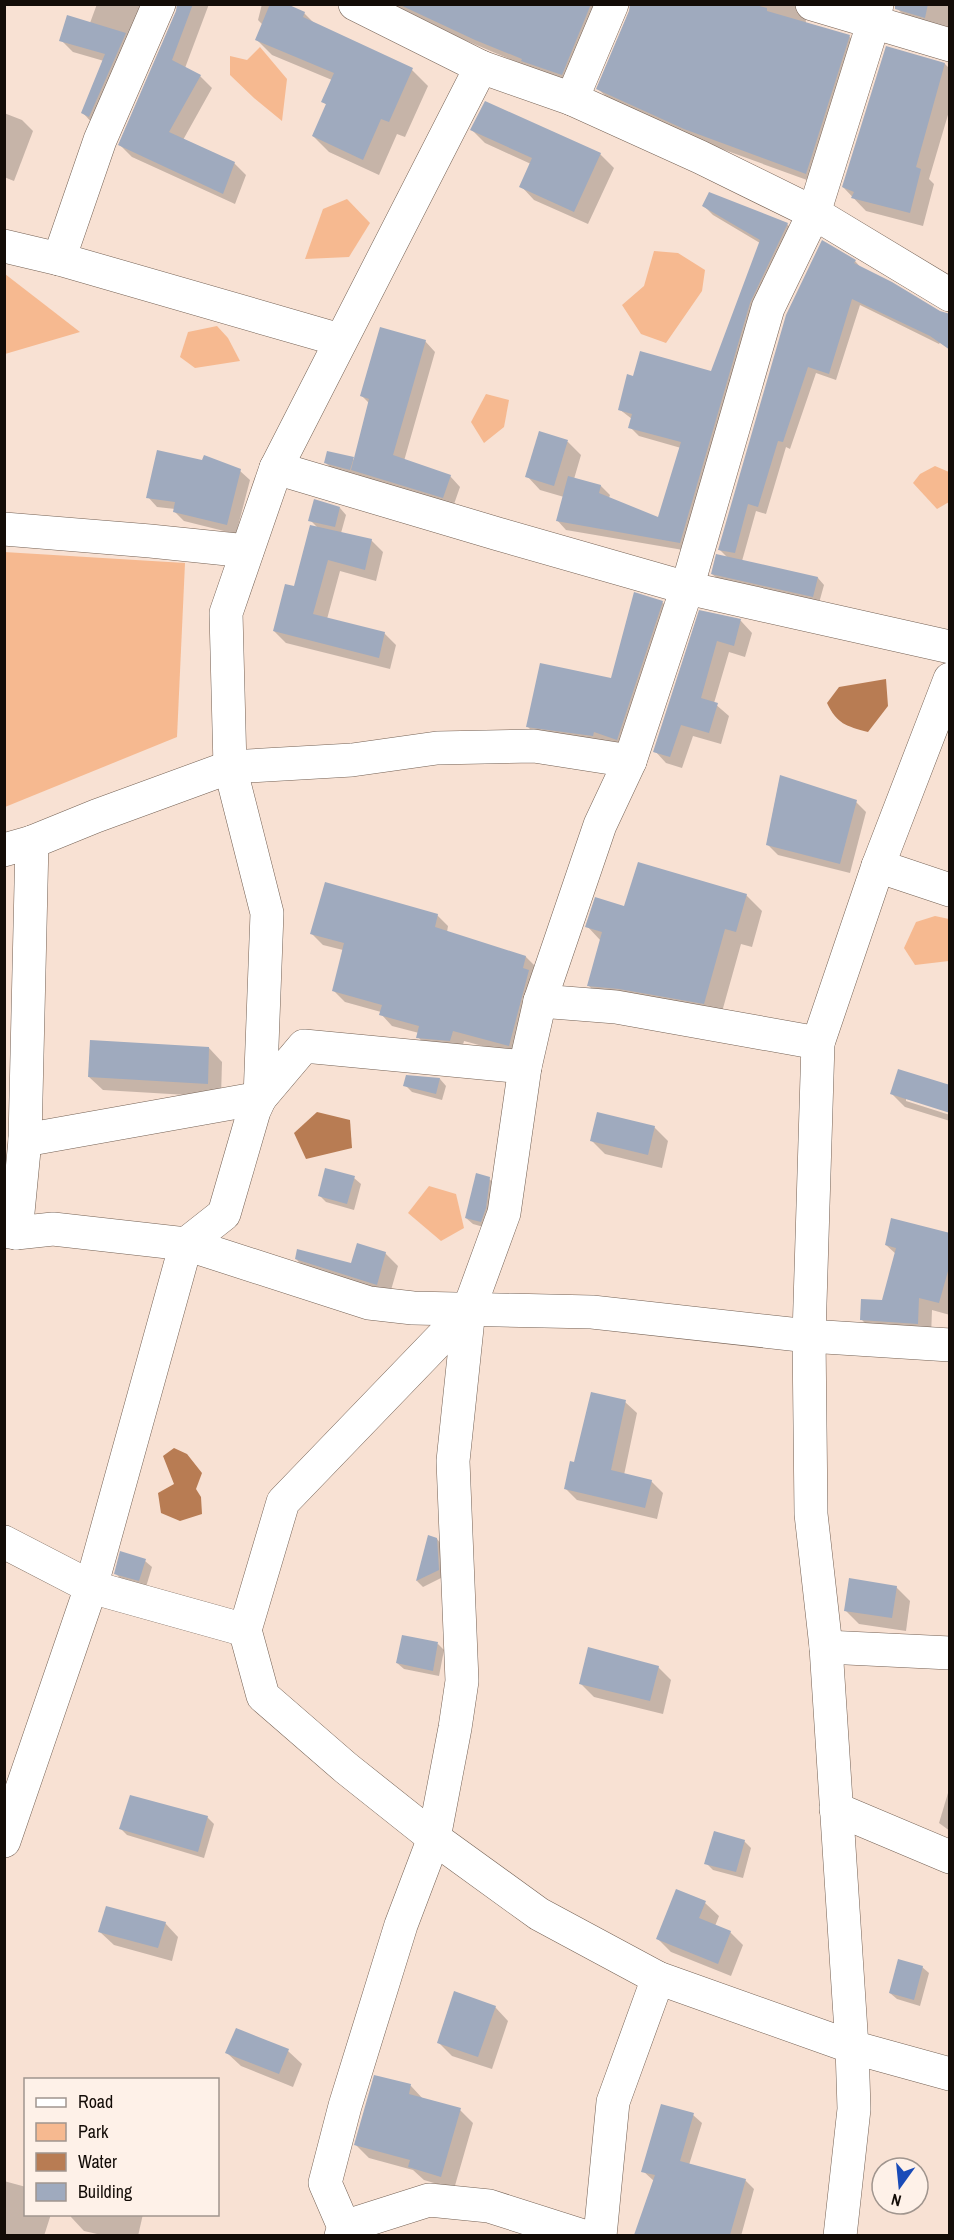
<svg xmlns="http://www.w3.org/2000/svg" width="954" height="2240" viewBox="0 0 954 2240" font-family="'Archivo Narrow',sans-serif">
  <style>
    .green { fill: #f6b990 }
    .water { fill: #b87c53 }
    .shadow { fill: #0003 }
    .building { fill: #9faabe }
    .lines { fill: none; stroke-linecap: round; stroke-linejoin: round }
    .minor-casing { stroke: #746154; stroke-width: 34 }
    .minor { stroke: #fff; stroke-width: 33 }
  </style>
  <rect width="100%" height="100%" fill="#f8e1d3"/>
  <g class="green">
    <path d="M260,47L287,79L282,121L254,98L230,75V56L247,60Z"/>
    <path d="M347,199L370,223L349,257L305,259L323,209Z"/>
    <path d="M654,251L678,253L705,270L702,291L666,343L641,334L622,305L644,286Z"/>
    <path d="M4,274H5L80,332L5,354Z"/>
    <path d="M217,326L228,338L240,361L195,368L180,357L188,332Z"/>
    <path d="M486,394L509,400L504,427L484,443L471,422Z"/>
    <path d="M935,466L949,472V502L937,509L913,483L920,474Z"/>
    <path d="M4,552L185,563L177,737L5,807Z"/>
    <path d="M935,916L949,919V961L915,965L904,948L916,922Z"/>
    <path d="M429,1186L456,1194L464,1228L441,1241L408,1213Z"/>
  </g>
  <g class="water">
    <path d="M886,679L888,706L868,732C846,726 837,724 827,703L839,687Z"/>
    <path d="M317,1112L350,1120L352,1148L306,1159L294,1133Z"/>
    <path d="M174,1448L187,1454L202,1473L196,1489L201,1497L202,1514L180,1521L161,1513L158,1493L174,1484L163,1456Z"/>
  </g>
  <g class="shadow">
    <path d="M97,4H156L94,125L83,113L104,61L73,52L61,40L90,23Z"/>
    <path d="M179,4H209L185,68L200,76L212,88L183,140L234,163L246,175L235,204L132,157L120,145L178,12Z"/>
    <path d="M262,4H283L304,13L316,25L412,70L428,86L405,137L397,134L379,175L329,152L313,136L327,105L323,102L332,80L272,55L256,39L263,25L258,20Z"/>
    <path d="M389,4H608L573,86L441,30Z"/>
    <path d="M632,4H808L805,11L806,23L849,36L861,48L818,184L697,140L610,100L598,89Z"/>
    <path d="M896,4H950V32L908,20L897,8Z"/>
    <path d="M887,47L945,64L950,69V108L929,179L934,184L923,226L866,211L843,187Z"/>
    <path d="M4,113L22,120L33,131L14,181L4,177Z"/>
    <path d="M472,130L600,154L614,168L588,224L534,200L521,186L531,164L485,143Z"/>
    <path d="M710,194L787,224L796,233L689,551L566,530L557,520L564,497L540,490L527,476L540,433L568,442L581,455L574,479L601,486L610,495L609,498L659,519L681,448L639,436L630,427L632,419L619,409L634,378L712,373L760,243L713,215L704,206Z"/>
    <path d="M823,242L855,261L863,270L950,327L939,344L860,305L836,380L816,373L790,449L786,447L766,514L756,511L742,561L818,578L824,585L819,603L719,580L712,574L728,558L719,549Z"/>
    <path d="M425,341L435,352L404,461L450,476L460,487L453,507L363,480L357,474L356,476L332,469L325,462L353,459L355,461L369,403L362,396Z"/>
    <path d="M240,471L250,480L236,534L184,521L174,511L175,509L157,507L148,497Z"/>
    <path d="M340,508L346,515L341,533L371,540L383,552L376,581L340,571L327,619L384,633L396,645L390,669L286,643L274,631L295,588L318,528L310,520Z"/>
    <path d="M662,602L673,612L627,749L538,737L528,727L612,680Z"/>
    <path d="M700,612L741,621L752,633L745,657L729,652L714,703L729,716L721,744L693,736L682,768L666,763L655,751Z"/>
    <path d="M856,802L866,812L850,873L778,855L768,845Z"/>
    <path d="M746,895L762,911L752,947L741,944L720,1019L604,1001L588,985L601,941L587,926L625,908Z"/>
    <path d="M437,915L448,926L447,932L526,957L537,968L520,1056L464,1041L461,1052L429,1049L418,1037L419,1033L392,1026L381,1014V1012L345,1002L334,991L343,950L323,945L312,934Z"/>
    <path d="M209,1048L222,1062L221,1097L103,1090L89,1077Z"/>
    <path d="M440,1079L446,1086L442,1100L412,1092L405,1085Z"/>
    <path d="M892,1094L906,1097V1101L950,1115V1121L905,1107Z"/>
    <path d="M654,1127L668,1141L662,1168L605,1154L592,1141Z"/>
    <path d="M354,1178L361,1184L354,1210L326,1202L320,1196Z"/>
    <path d="M489,1179L496,1185L487,1228L473,1224L466,1218Z"/>
    <path d="M950,1235V1315L932,1310L931,1337L875,1333L862,1320L883,1302L896,1254L886,1245Z"/>
    <path d="M385,1253L398,1266L389,1297L309,1272L296,1259L352,1265Z"/>
    <path d="M625,1402L637,1413L624,1475L651,1481L663,1493L657,1519L577,1500L565,1488L575,1463Z"/>
    <path d="M429,1537L437,1539L443,1546L445,1576L423,1587L417,1581Z"/>
    <path d="M121,1553L145,1561L152,1567L146,1587L122,1580L116,1574Z"/>
    <path d="M896,1587L910,1601L906,1631L859,1624L846,1611Z"/>
    <path d="M438,1644L444,1650L439,1676L404,1669L397,1663Z"/>
    <path d="M658,1667L671,1680L663,1714L594,1697L580,1683Z"/>
    <path d="M948,1793L950,1794V1831L939,1823Z"/>
    <path d="M207,1817L214,1824L204,1858L127,1835L121,1829Z"/>
    <path d="M744,1841L751,1848L743,1878L713,1870L706,1863Z"/>
    <path d="M705,1903L719,1916L715,1926L730,1932L743,1945L731,1976L671,1952L658,1939Z"/>
    <path d="M165,1923L178,1937L172,1961L114,1945L100,1932Z"/>
    <path d="M922,1967L929,1973L920,2006L897,1999L890,1993Z"/>
    <path d="M495,2007L508,2021L492,2069L452,2056L438,2042Z"/>
    <path d="M288,2051L302,2064L293,2087L241,2066L227,2053Z"/>
    <path d="M375,2077L411,2086L424,2100L460,2110L473,2123L454,2189L424,2180L413,2170L369,2158L356,2145Z"/>
    <path d="M693,2115L702,2123L689,2165L745,2180L754,2189L741,2236L636,2235L654,2181L643,2171Z"/>
    <path d="M4,2181L26,2187V2214H51L44,2236H4Z"/>
    <path d="M71,2214H143L138,2236H106L84,2231L71,2217Z"/>
  </g>
  <g class="building">
    <path d="M177,4H193L172,60L201,75L169,132L235,162L223,194L118,145L176,11Z"/>
    <path d="M270,4H287L305,12L303,17L413,68L389,122L381,119L363,160L312,136L326,104L321,102L334,73L255,40Z"/>
    <path d="M398,4H591L562,75L524,62L521,61L522,59L475,40Z"/>
    <path d="M630,4H752L767,8V11L850,35L806,174L684,129L596,89L629,11Z"/>
    <path d="M895,4H928L925,18L895,9Z"/>
    <path d="M67,15L126,33L89,117L81,113L105,54L59,41Z"/>
    <path d="M886,46L945,63L916,167L921,169L910,213L851,198L854,192L842,187Z"/>
    <path d="M485,101L601,153L574,212L519,187L532,158L470,130Z"/>
    <path d="M709,192L788,223L750,303L680,543L556,521L568,476L601,485L599,493L658,517L681,442L628,428L632,414L618,410L627,374L633,376L640,351L711,371L760,240L702,206Z"/>
    <path d="M822,240L856,260L854,263L892,282L940,311L950,314V350L930,336L852,299L829,374L808,367L783,442L778,441L758,507L748,504L735,553L718,550L786,315Z"/>
    <path d="M380,327L426,340L393,455L451,475L443,498L351,470L369,399L360,396Z"/>
    <path d="M539,431L568,440L554,486L525,477Z"/>
    <path d="M157,450L202,460L204,455L241,469L227,525L173,512L175,502L146,498Z"/>
    <path d="M327,451L354,457L350,470L324,463Z"/>
    <path d="M314,499L340,507L335,527L308,521Z"/>
    <path d="M310,525L372,539L365,570L328,560L313,614L385,632L379,658L273,631L285,584L294,586Z"/>
    <path d="M716,554L818,577L813,597L711,574Z"/>
    <path d="M634,592L663,601L617,740L594,732L593,736L526,727L540,663L611,678Z"/>
    <path d="M699,610L741,619L734,646L717,641L701,698L718,703L709,733L681,725L670,757L653,752Z"/>
    <path d="M780,775L857,800L840,864L766,845Z"/>
    <path d="M638,862L747,894L736,932L725,929L704,1004L619,989L587,986L602,932L585,927L595,897L624,906Z"/>
    <path d="M325,882L438,914L435,927L526,956L523,968L529,970L509,1046L453,1031L450,1041L416,1038L419,1026L379,1015L382,1005L332,991L344,943L310,934Z"/>
    <path d="M90,1040L209,1047L208,1084L88,1077Z"/>
    <path d="M898,1069L950,1085V1113L890,1094Z"/>
    <path d="M406,1075L440,1078L436,1094L403,1086Z"/>
    <path d="M597,1112L655,1126L648,1155L590,1141Z"/>
    <path d="M325,1168L355,1176L347,1204L318,1196Z"/>
    <path d="M476,1173L490,1177L486,1208L481,1222L465,1218Z"/>
    <path d="M891,1218L950,1233V1264L939,1303L919,1298L918,1324L860,1320L861,1299L882,1300L896,1248L885,1245Z"/>
    <path d="M357,1243L386,1252L377,1285L295,1259L297,1249L351,1263Z"/>
    <path d="M591,1392L626,1400L611,1470L652,1480L645,1508L564,1489L570,1461L574,1462Z"/>
    <path d="M428,1535L437,1538L439,1570L416,1581Z"/>
    <path d="M120,1551L146,1559L139,1581L114,1574Z"/>
    <path d="M849,1578L897,1586L892,1618L844,1611Z"/>
    <path d="M402,1635L438,1642L433,1671L396,1663Z"/>
    <path d="M588,1647L659,1666L650,1701L579,1684Z"/>
    <path d="M130,1795L208,1816L198,1852L119,1829Z"/>
    <path d="M714,1831L745,1840L736,1872L704,1864Z"/>
    <path d="M676,1889L706,1901L699,1918L731,1931L718,1964L656,1939Z"/>
    <path d="M106,1906L166,1922L158,1948L98,1932Z"/>
    <path d="M898,1959L923,1966L914,2000L889,1993Z"/>
    <path d="M454,1991L496,2006L478,2057L437,2043Z"/>
    <path d="M236,2028L289,2049L279,2074L225,2053Z"/>
    <path d="M374,2075L411,2084L409,2094L461,2108L441,2177L408,2167L410,2160L354,2145Z"/>
    <path d="M661,2104L694,2113L680,2161L746,2179L730,2235H634L655,2175L641,2172Z"/>
  </g>
  <g class="lines">
    <defs>
      <g id="minor">
        <path d="M355,4L481,67L572,99L700,157L814,213L950,295"/>
        <path d="M812,4L950,45"/>
        <path d="M572,99L612,4"/>
        <path d="M4,246L59,259L340,340"/>
        <path d="M59,259L100,140L159,4"/>
        <path d="M276,468L498,534L687,588L950,647"/>
        <path d="M4,529L150,541L247,551"/>
        <path d="M4,850L32,842L96,816L230,767L352,760L437,748L534,746L630,761"/>
        <path d="M878,866L950,890"/>
        <path d="M540,1001L616,1007L818,1043"/>
        <path d="M25,1140L260,1098L304,1046L525,1067"/>
        <path d="M4,1231L16,1233L53,1229L186,1244L369,1303L413,1308L592,1312L809,1336L950,1345"/>
        <path d="M16,1233L25,1140L32,842"/>
        <path d="M4,1542L91,1587L245,1630L283,1502L469,1309"/>
        <path d="M245,1630L263,1696L346,1768L434,1838L539,1914L658,1978L852,2047L950,2074"/>
        <path d="M826,1647L950,1653"/>
        <path d="M836,1809L950,1857"/>
        <path d="M4,1841L91,1587L186,1244L224,1214L254,1111L260,1098L267,913L230,767L226,613L276,468L481,67"/>
        <path d="M344,2227L325,2183L345,2106L401,1925L434,1838L455,1728L462,1681L453,1461L469,1309L504,1213L525,1067L540,1001L600,825L630,761L687,588L768,308L814,213L873,24L877,4"/>
        <path d="M341,2236L344,2227L429,2200L489,2206L583,2236"/>
        <path d="M600,2236L613,2102L658,1978"/>
        <path d="M840,2236L854,2109L852,2047L826,1647L811,1514L809,1336L818,1043L878,866L950,679"/>
      </g>
    </defs>
    <use href="#minor" class="minor-casing"/>
    <use href="#minor" class="minor"/>
  </g>
  <rect width="954" height="2240" fill="none" stroke="#130c07" stroke-width="12"/>
  <rect x="24" y="2078" width="195" height="138" fill="#fef1e8" stroke="#a0958e" stroke-width="1.5"/>
  <rect x="36" y="2098" width="30" height="9" fill="#ffffff" stroke="#a0958e" stroke-width="1.5"/>
  <text x="78" y="2108" font-size="18" fill="#130c07">Road</text>
  <rect x="36" y="2123" width="30" height="18" fill="#f6b990" stroke="#a0958e" stroke-width="1.5"/>
  <text x="78" y="2138" font-size="18" fill="#130c07">Park</text>
  <rect x="36" y="2153" width="30" height="18" fill="#b87c53" stroke="#a0958e" stroke-width="1.5"/>
  <text x="78" y="2168" font-size="18" fill="#130c07">Water</text>
  <rect x="36" y="2183" width="30" height="18" fill="#9faabe" stroke="#a0958e" stroke-width="1.5"/>
  <text x="78" y="2198" font-size="18" fill="#130c07">Building</text>
  <g transform="translate(900 2186) rotate(195)"><circle r="28" fill="#fef1e8" stroke="#a0958e" stroke-width="1.5"/>
  <path d="M0-4.5L10 22L0 15L-10 22Z" fill="#194bb8"/>
  <text y="-9" font-size="16" font-weight="bold" text-anchor="middle" fill="#130c07">N</text>
  </g>
</svg>
